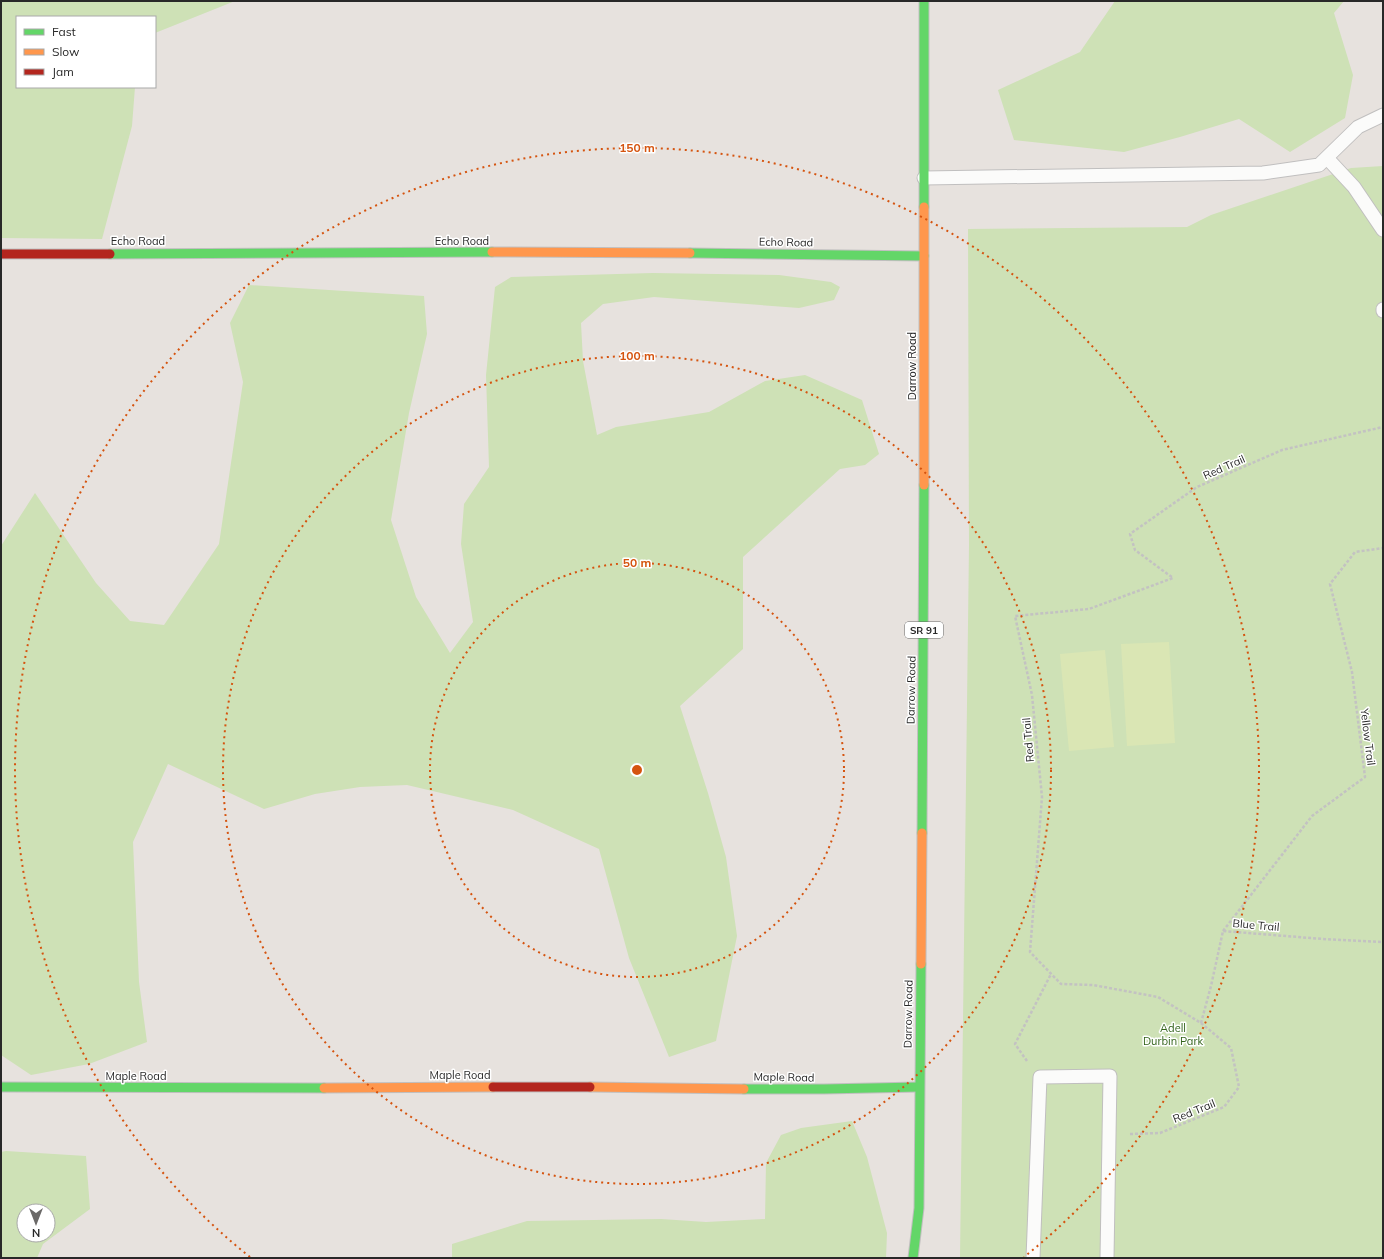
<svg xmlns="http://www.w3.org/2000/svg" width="1384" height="1259" viewBox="0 0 1384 1259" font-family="Mulish,sans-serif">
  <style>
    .green { fill: #cee1b6; fill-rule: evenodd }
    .pitch { fill: #dae6b4 }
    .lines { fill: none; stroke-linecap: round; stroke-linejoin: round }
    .lane-casing { stroke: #c0bfbf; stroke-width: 15 }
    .fast-casing { stroke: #c0bfbf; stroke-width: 11 }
    .slow-casing { stroke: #c0bfbf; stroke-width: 11 }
    .jam-casing { stroke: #c0bfbf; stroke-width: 11 }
    .path { stroke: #c3c2c2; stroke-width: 2.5; stroke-dasharray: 3 2; stroke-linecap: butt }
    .lane { stroke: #fbfbfa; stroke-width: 13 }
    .fast { stroke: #63d668; stroke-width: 9 }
    .slow { stroke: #ff974d; stroke-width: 9 }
    .jam { stroke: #b3261e; stroke-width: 9 }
    .ring { fill: none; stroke: #d5540f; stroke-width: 2; stroke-dasharray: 2 4 }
    .labels { text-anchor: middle; stroke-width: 3; stroke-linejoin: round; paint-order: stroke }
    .shield { fill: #fff; stroke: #686868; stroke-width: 1 }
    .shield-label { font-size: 10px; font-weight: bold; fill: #282828 }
    .street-label { font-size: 11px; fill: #282828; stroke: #fff }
    .park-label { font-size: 11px; fill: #32631a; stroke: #fff }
    .centre { fill: #d5540f; stroke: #fff; stroke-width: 2 }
    .ring-label { font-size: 12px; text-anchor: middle; font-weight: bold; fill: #d5540f; stroke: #fff; stroke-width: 3; stroke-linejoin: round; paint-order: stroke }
  </style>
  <rect width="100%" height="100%" fill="#e7e2de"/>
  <g class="green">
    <path d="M1,1H235L155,33V17H17V87H135L132,126L102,239L1,238Z"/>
    <path d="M1115,1H1344L1334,13L1353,75L1345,118L1290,152L1239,119L1180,137L1124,152L1014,140L998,90L1080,52Z"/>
    <path d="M1383,166V1258H960L969,545L968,229L1187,227L1211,215L1351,168Z"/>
    <path d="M653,273L779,275L831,282L840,287L834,300L799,308L654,297L603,304L581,323L583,361L597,435L616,427L709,412L765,381L805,375L862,400L879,454L865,465L840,469L743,557V649L680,706L708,793L726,857L737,936L716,1041L669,1057L629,958L599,849L513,810L407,785L360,787L315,794L264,809L168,764L133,842L139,982L147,1042L89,1064L31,1075L1,1055V546L35,493L96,583L130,621L164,625L219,544L243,382L230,323L249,285L424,296L427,334L409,413L391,520L416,597L450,653L473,622L461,544L464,504L489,467L486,375L495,287L511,277Z"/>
    <path d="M852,1121L867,1157L887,1233L886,1258H452V1244L527,1221L661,1219L706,1222L765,1219L766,1163L781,1135L801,1128Z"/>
    <path d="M6,1151L86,1156L90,1209L43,1244L37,1258H1V1152ZM24,1211H48V1235H24Z"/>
  </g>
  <g class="pitch">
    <path d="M1169,642L1175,743L1127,746L1121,644Z"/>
    <path d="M1105,650L1114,747L1069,751L1060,654Z"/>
  </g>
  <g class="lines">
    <defs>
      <g id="lane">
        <path d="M1327,158L1354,187L1383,230"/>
        <path d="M924,178L1263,173L1319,165L1358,127L1383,115"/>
        <path d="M1383,311V309"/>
        <path d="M1033,1258L1040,1077L1110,1076L1107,1258"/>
      </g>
      <g id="fast">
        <path d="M924,1V207"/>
        <path d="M690,253L924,256"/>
        <path d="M110,254L492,252"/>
        <path d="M922,833L924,485"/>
        <path d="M1,1087L324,1088"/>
        <path d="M744,1089H824L919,1087"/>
        <path d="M913,1258L919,1208L921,964"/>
      </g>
      <g id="slow">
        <path d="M924,207V485"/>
        <path d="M492,252L690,253"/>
        <path d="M921,964L922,833"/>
        <path d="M590,1087L744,1089"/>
        <path d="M324,1088L493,1087"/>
      </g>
      <g id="jam">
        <path d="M1,254H110"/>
        <path d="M493,1087H590"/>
      </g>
    </defs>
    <use href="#lane" class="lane-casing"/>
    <use href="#fast" class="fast-casing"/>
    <use href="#slow" class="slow-casing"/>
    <use href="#jam" class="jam-casing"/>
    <g class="path">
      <path d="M1223,931L1312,816L1365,777L1352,672L1330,584L1355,552L1383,548"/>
      <path d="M1201,1023L1211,986L1223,931L1323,939L1383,942"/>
      <path d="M1027,1061L1015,1044L1051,974"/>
      <path d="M1130,1134L1160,1133L1224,1107L1239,1087L1231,1048L1201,1023L1158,997L1093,985L1061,984L1030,952L1042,797L1032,695L1015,616L1089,609L1173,578L1135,550L1130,534L1197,487L1282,450L1383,427"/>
    </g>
    <use href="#lane" class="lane"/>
    <use href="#fast" class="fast"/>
    <use href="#slow" class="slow"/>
    <use href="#jam" class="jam"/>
  </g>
  <g class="ring">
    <circle cx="637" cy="770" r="207"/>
    <circle cx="637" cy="770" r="414"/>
    <path d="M250 1257A622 622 0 1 1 1024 1257"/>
  </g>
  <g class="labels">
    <rect class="shield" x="905" y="622" width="38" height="16" rx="3"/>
    <g class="shield-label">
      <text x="924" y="634">SR 91</text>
    </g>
    <g class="street-label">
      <text x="138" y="245">Echo Road</text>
      <text x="462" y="245">Echo Road</text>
      <text transform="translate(786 242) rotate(1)" y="4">Echo Road</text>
      <text transform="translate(912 366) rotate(-90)" y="4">Darrow Road</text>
      <text transform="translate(1224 467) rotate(-24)" y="4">Red Trail</text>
      <text transform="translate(911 690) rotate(-89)" y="4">Darrow Road</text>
      <text transform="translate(1368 737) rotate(83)" y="4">Yellow Trail</text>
      <text transform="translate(1028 740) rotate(-95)" y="4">Red Trail</text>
      <text transform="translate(1256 925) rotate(5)" y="4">Blue Trail</text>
      <text transform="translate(908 1014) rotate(-89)" y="4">Darrow Road</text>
      <text x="460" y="1079">Maple Road</text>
      <text x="136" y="1080">Maple Road</text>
      <text transform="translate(784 1077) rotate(1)" y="4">Maple Road</text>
      <text transform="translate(1194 1111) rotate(-22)" y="4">Red Trail</text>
    </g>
    <g class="park-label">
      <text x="1173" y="1032">Adell<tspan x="1173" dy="13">Durbin Park</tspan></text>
    </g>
  </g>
  <circle cx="637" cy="770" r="6" class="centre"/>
  <g class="ring-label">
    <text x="637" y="152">150 m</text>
    <text x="637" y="360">100 m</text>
    <text x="637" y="567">50 m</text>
  </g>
  <rect width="1384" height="1259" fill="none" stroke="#282828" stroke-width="4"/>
  <rect x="16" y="16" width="140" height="72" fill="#ffffff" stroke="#a9a9a9"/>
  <rect x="24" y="29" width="20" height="6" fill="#63d668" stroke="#a9a9a9"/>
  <text x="52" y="36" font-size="12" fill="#282828">Fast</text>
  <rect x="24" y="49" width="20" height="6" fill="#ff974d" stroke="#a9a9a9"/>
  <text x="52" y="56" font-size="12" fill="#282828">Slow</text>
  <rect x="24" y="69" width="20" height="6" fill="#b3261e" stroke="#a9a9a9"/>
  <text x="52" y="76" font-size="12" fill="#282828">Jam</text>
  <g transform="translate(36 1223) rotate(180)"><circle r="19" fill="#ffffff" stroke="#a9a9a9"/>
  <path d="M0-3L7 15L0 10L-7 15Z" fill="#6b6968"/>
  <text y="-6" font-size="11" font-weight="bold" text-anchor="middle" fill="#282828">N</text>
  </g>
</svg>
